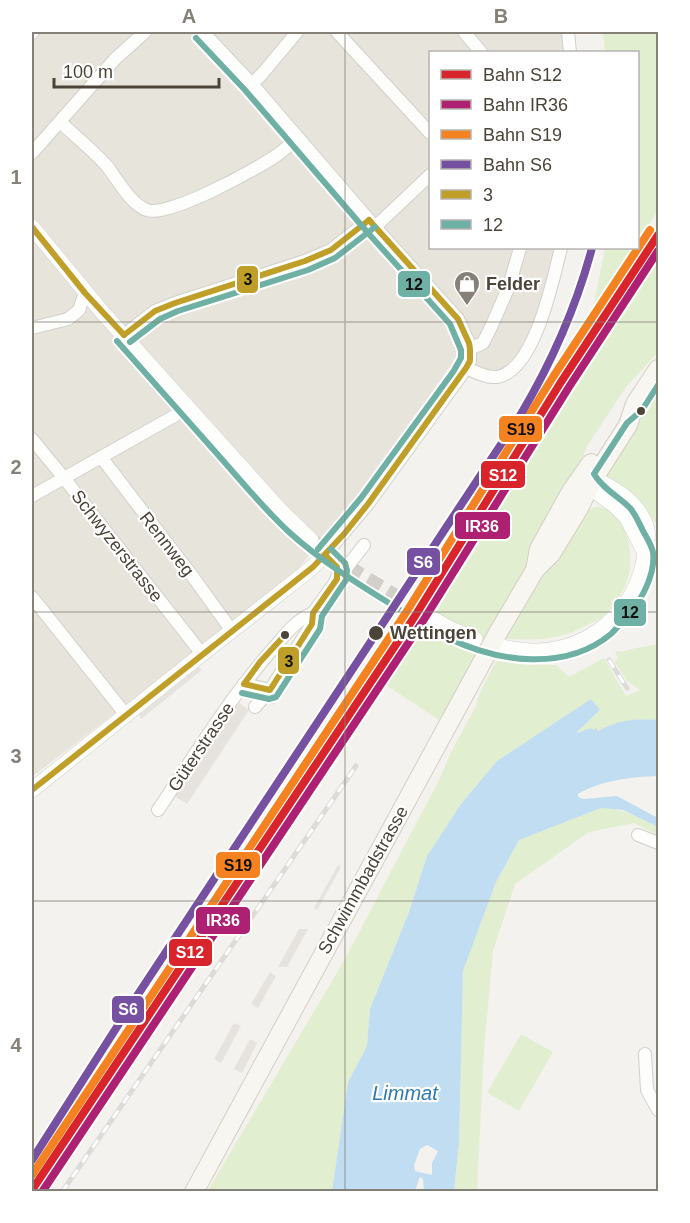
<svg xmlns="http://www.w3.org/2000/svg" width="690" height="1223" viewBox="0 0 690 1223" font-family="Helvetica,sans-serif">
  <style>
    .residential { fill: #e7e4dc }
    .green { fill: #e1eecf }
    .parking { fill: #e6e3df }
    .water { fill: #c0ddf1; fill-rule: evenodd }
    .lines { fill: none; stroke-linecap: round; stroke-linejoin: round }
    .tertiary-tunnel { stroke: #d2cfca; stroke-width: 15; stroke-dasharray: 15 8; stroke-linecap: butt }
    .minor-casing { stroke: #d2d0cb; stroke-width: 14 }
    .tertiary-casing { stroke: #d2d0cb; stroke-width: 16 }
    .secondary-casing { stroke: #d3cfc5; stroke-width: 20 }
    .minor { stroke: #fdfdfc; stroke-width: 12 }
    .tertiary { stroke: #fdfdfc; stroke-width: 15 }
    .secondary { stroke: #f7f6f1; stroke-width: 18 }
    .rail-casing { stroke: #dbdbda; stroke-width: 5 }
    .rail { stroke: #fff; stroke-width: 3; stroke-dasharray: 9; stroke-linecap: butt }
    .bus-1-casing { stroke: #fff; stroke-width: 10 }
    .bus-2-casing { stroke: #fff; stroke-width: 10 }
    .bus-1 { stroke: #c09f29; stroke-width: 6 }
    .bus-2 { stroke: #6fb0a4; stroke-width: 6 }
    .rail-1-casing { stroke: #fff; stroke-width: 12 }
    .rail-2-casing { stroke: #fff; stroke-width: 12 }
    .rail-3-casing { stroke: #fff; stroke-width: 12 }
    .rail-4-casing { stroke: #fff; stroke-width: 12 }
    .rail-1 { stroke: #d8242b; stroke-width: 8 }
    .rail-2 { stroke: #ae2071; stroke-width: 8 }
    .rail-3 { stroke: #f58220; stroke-width: 8 }
    .rail-4 { stroke: #7751a1; stroke-width: 8 }
    .grid { fill: none; stroke: #868178; stroke-width: 1.5; stroke-opacity: 0.55 }
    .bus-dot { fill: #4b4439; stroke: #fff; stroke-width: 2 }
    .labels { text-anchor: middle; stroke-width: 4.5; stroke-linejoin: round; paint-order: stroke }
    .poi-label { font-size: 18px; font-weight: bold; fill: #4b4439; stroke: #fff; text-anchor: start }
    .street-label { font-size: 18px; fill: #4b4439; stroke: #fff }
    .stop-label { font-size: 18px; font-weight: bold; fill: #4b4439; stroke: #fff; text-anchor: start }
    .water-label { font-size: 20px; font-style: italic; fill: #2e7ab2; stroke: #fff }
    .line-badge { stroke: #fff; stroke-width: 2 }
    .badge-label { font-size: 16px; text-anchor: middle; font-weight: bold; fill: #fff }
    .pale-badge-label { font-size: 16px; text-anchor: middle; font-weight: bold; fill: #111 }
    .neatline { fill: none; stroke: #868178; stroke-width: 2 }
    .grid-label { font-size: 20px; text-anchor: middle; font-weight: bold; fill: #868178 }
  </style>
  <rect width="100%" height="100%" fill="#f4f2ee"/>
  <path class="residential" d="M32,32H561L564,52H430V248H554L544,299L521,351L501,370L448,369L390,456L358,498L302,564L299,571L32,777Z"/>
  <g class="green">
    <path d="M603,32H658V210L638,242V52H605Z"/>
    <path d="M658,245V352L626,387L587,446L577,472L442,722L386,685L469,554L544,426Z"/>
    <path d="M605,248H634L593,309Z"/>
    <path d="M658,388V525L651,518L630,492L602,473Z"/>
    <path d="M595,507C598,507 602,507 604,508C629,517 635,560 627,581C622,595 613,609 601,618C597,621 593,622 589,624C559,641 537,640 504,639L578,519L587,510Z"/>
    <path d="M658,644V720C632,719 622,719 598,731L593,730L578,734L577,732L600,710L591,699L497,761L461,804L427,856L409,912L370,1009L367,1046L348,1082L332,1191L207,1192L345,959L439,780L452,750L475,708L480,693L496,661L526,665H556L569,677L604,658L626,696L640,690L627,681L614,661L618,658L615,653L617,651L623,652L631,649Z"/>
    <path d="M601,808C625,809 637,817 658,827V835L634,823L589,832L515,884L493,951L484,1050L477,1191L454,1192L459,1143L463,971L496,882L519,840Z"/>
    <path d="M521,1034L553,1052L519,1111L487,1093Z"/>
  </g>
  <g class="parking">
    <path d="M199,667L202,670L141,719L139,715Z"/>
    <path d="M292,671L295,673L273,705L270,703Z"/>
    <path d="M235,700L249,710L187,804L173,795Z"/>
    <path d="M338,865L341,867L317,910L314,908Z"/>
    <path d="M299,929H308L287,967H278Z"/>
    <path d="M270,972L276,976L258,1008L251,1004Z"/>
    <path d="M234,1023L241,1026L221,1063L214,1059Z"/>
    <path d="M250,1039L257,1043L242,1073L234,1069Z"/>
  </g>
  <path class="water" d="M591,699L600,710L577,732L578,733L591,728L593,730L596,728L598,731C622,719 632,719 658,720V776C631,777 602,780 578,794V797L584,799L617,796L658,818V827L623,810L601,808L519,840L496,882L463,971L459,1143L454,1191H424L423,1179L420,1177L415,1191H332L348,1082L367,1046L370,1009L409,912L427,856L461,804L497,761ZM427,1145L438,1151L432,1163V1175L415,1171L414,1165L420,1149Z"/>
  <g class="lines">
    <path class="tertiary-tunnel" d="M311,540L349,568L431,618"/>
    <defs>
      <g id="minor">
        <path d="M203,32L252,84L375,227L458,319L469,343L470,349V361L460,377L368,504L325,555L337,567L338,575L334,584L313,613L312,624L270,690L244,684"/>
        <path d="M337,32L430,133"/>
        <path d="M464,32L481,52"/>
        <path d="M568,32L570,52"/>
        <path d="M32,33L33,32"/>
        <path d="M252,84L262,74L297,32"/>
        <path d="M60,122C75,136 93,150 107,166C117,179 131,205 147,210C168,218 257,169 277,155C284,150 291,144 298,138"/>
        <path d="M32,153L115,59L145,32"/>
        <path d="M375,227L430,175"/>
        <path d="M32,328L68,319L79,310L85,293"/>
        <path d="M124,335L155,311L175,303L305,261L331,250L369,220"/>
        <path d="M470,349L483,343L492,325L509,286L520,248"/>
        <path d="M466,368C476,372 486,378 497,377C535,371 553,279 561,248"/>
        <path d="M32,439L64,478L202,654"/>
        <path d="M101,457L193,577L232,631"/>
        <path d="M32,496L176,415"/>
        <path d="M338,571L347,567L364,545"/>
        <path d="M32,597L126,715"/>
        <path d="M255,707L270,690"/>
        <path d="M158,810C196,753 232,694 278,643C288,631 298,619 313,613"/>
        <path d="M638,835L658,843"/>
        <path d="M645,1054L647,1090L658,1110"/>
      </g>
      <g id="tertiary">
        <path d="M32,227L103,313L281,511L311,540"/>
        <path d="M585,476L596,492L614,505L627,518L645,553"/>
        <path d="M431,618L453,630L475,639"/>
        <path d="M501,647C513,649 525,652 538,651C588,649 631,615 643,565C645,555 649,539 647,529C639,500 608,484 583,474"/>
        <path d="M32,790L202,654L308,571L325,555"/>
      </g>
      <g id="secondary">
        <path d="M535,570L539,549L570,493L591,463"/>
        <path d="M194,1192L499,631L535,570L551,554L579,508L594,478L628,425L635,404L658,369"/>
      </g>
    </defs>
    <use href="#minor" class="minor-casing"/>
    <use href="#tertiary" class="tertiary-casing"/>
    <use href="#secondary" class="secondary-casing"/>
    <use href="#minor" class="minor"/>
    <use href="#tertiary" class="tertiary"/>
    <use href="#secondary" class="secondary"/>
    <defs>
      <g id="rail">
        <path d="M609,660L627,688"/>
        <path d="M62,1192L356,766"/>
      </g>
    </defs>
    <use href="#rail" class="rail-casing"/>
    <use href="#rail" class="rail"/>
    <defs>
      <g id="bus-1">
        <path d="M32,227L85,293L124,335"/>
        <path d="M124,335L155,311L175,303L305,261L331,250L369,220"/>
        <path d="M285,635L260,662L244,684L270,690L312,624L313,613L337,579V567L325,555"/>
        <path d="M32,790L313,567L344,534L368,504L466,368L470,361V349L469,343L458,319L369,220"/>
      </g>
      <g id="bus-2">
        <path d="M196,38L245,90L368,233L450,324L461,350V358L453,372L361,498L318,549"/>
        <path d="M117,341C151,379 185,418 219,456C242,482 264,509 290,533C320,560 355,582 389,603C409,615 427,628 448,638C498,662 565,672 611,634C616,629 621,623 626,617C641,602 656,574 653,552C651,544 647,538 643,531C639,523 636,515 630,508C618,496 603,489 594,474L627,423L642,410L658,385"/>
        <path d="M130,342L160,319L178,311L308,270L335,258L375,227"/>
        <path d="M242,693L269,699L276,697L320,629L322,616L346,580L347,570L345,563L331,549"/>
      </g>
    </defs>
    <use href="#bus-1" class="bus-1-casing"/>
    <use href="#bus-2" class="bus-2-casing"/>
    <use href="#bus-1" class="bus-1"/>
    <use href="#bus-2" class="bus-2"/>
    <defs>
      <path id="rail-1" d="M32,1190L415,616L561,382L658,235"/>
      <path id="rail-2" d="M42,1192L423,621L569,387L658,251"/>
      <path id="rail-3" d="M32,1175L407,611L553,377L650,230"/>
      <path id="rail-4" d="M32,1160L129,1008L521,414C553,360 576,308 592,248"/>
    </defs>
    <use href="#rail-1" class="rail-1-casing"/>
    <use href="#rail-2" class="rail-2-casing"/>
    <use href="#rail-3" class="rail-3-casing"/>
    <use href="#rail-4" class="rail-4-casing"/>
    <use href="#rail-1" class="rail-1"/>
    <use href="#rail-2" class="rail-2"/>
    <use href="#rail-3" class="rail-3"/>
    <use href="#rail-4" class="rail-4"/>
  </g>
  <path class="grid" d="M345,32V1192M32,322H658M32,612H658M32,901H658"/>
  <defs>
    <symbol id="shop-pin" viewBox="-11 -11 22 30"><path d="M0 17L-7.5 6A9.5 9.5 0 1 1 7.5 6Z" fill="#868178" stroke="#fff"/><path d="M-5-2.5h2.3a2.7 3.5 0 0 1 5.4 0H5L5.5 6h-11ZM-1.5-2.5h3a1.5 2.3 0 0 0-3 0Z" fill="#fff"/></symbol>
  </defs>
  <g fill-rule="evenodd">
    <use href="#shop-pin" x="452" y="269" width="30" height="40"/>
  </g>
  <g class="bus-dot">
    <circle cx="641" cy="411" r="5"/>
    <circle cx="376" cy="633" r="8"/>
    <circle cx="285" cy="635" r="5"/>
  </g>
  <g class="labels">
    <g class="poi-label">
      <text x="486" y="290">Felder</text>
    </g>
    <g class="street-label">
      <text transform="translate(167 544) rotate(52)" y="6">Rennweg</text>
      <text transform="translate(117 546) rotate(52)" y="6">Schwyzerstrasse</text>
      <text transform="translate(201 747) rotate(-56)" y="6">Güterstrasse</text>
      <text transform="translate(363 880) rotate(-61)" y="6">Schwimmbadstrasse</text>
    </g>
    <g class="stop-label">
      <text x="390" y="639">Wettingen</text>
    </g>
    <g class="water-label">
      <text x="405" y="1100">Limmat</text>
    </g>
  </g>
  <g class="line-badge">
    <rect x="236" y="265" width="23" height="29" rx="6" fill="#c09f29"/>
    <rect x="397" y="270" width="34" height="28" rx="6" fill="#6fb0a4"/>
    <rect x="498" y="415" width="45" height="28" rx="6" fill="#f58220"/>
    <rect x="480" y="460" width="46" height="29" rx="6" fill="#d8242b"/>
    <rect x="454" y="511" width="57" height="29" rx="6" fill="#ae2071"/>
    <rect x="406" y="547" width="35" height="29" rx="6" fill="#7751a1"/>
    <rect x="613" y="598" width="34" height="29" rx="6" fill="#6fb0a4"/>
    <rect x="277" y="646" width="23" height="29" rx="6" fill="#c09f29"/>
    <rect x="215" y="851" width="46" height="28" rx="6" fill="#f58220"/>
    <rect x="195" y="906" width="56" height="29" rx="6" fill="#ae2071"/>
    <rect x="168" y="938" width="45" height="29" rx="6" fill="#d8242b"/>
    <rect x="111" y="995" width="34" height="29" rx="6" fill="#7751a1"/>
  </g>
  <g class="badge-label">
    <text x="503" y="481">S12</text>
    <text x="482" y="532">IR36</text>
    <text x="423" y="568">S6</text>
    <text x="223" y="926">IR36</text>
    <text x="190" y="958">S12</text>
    <text x="128" y="1015">S6</text>
  </g>
  <g class="pale-badge-label">
    <text x="248" y="285">3</text>
    <text x="414" y="290">12</text>
    <text x="521" y="435">S19</text>
    <text x="630" y="618">12</text>
    <text x="289" y="667">3</text>
    <text x="238" y="871">S19</text>
  </g>
  <rect width="690" height="1223" fill="none" stroke="#ffffff" stroke-width="66"/>
  <rect x="429" y="51" width="210" height="198" fill="#ffffff" stroke="#b7b4b0" stroke-width="1.5"/>
  <rect x="441" y="70" width="30" height="9" fill="#d8242b" stroke="#b7b4b0" stroke-width="1.5"/>
  <text x="483" y="81" font-size="18" fill="#4b4439">Bahn S12</text>
  <rect x="441" y="100" width="30" height="9" fill="#ae2071" stroke="#b7b4b0" stroke-width="1.5"/>
  <text x="483" y="111" font-size="18" fill="#4b4439">Bahn IR36</text>
  <rect x="441" y="130" width="30" height="9" fill="#f58220" stroke="#b7b4b0" stroke-width="1.5"/>
  <text x="483" y="141" font-size="18" fill="#4b4439">Bahn S19</text>
  <rect x="441" y="160" width="30" height="9" fill="#7751a1" stroke="#b7b4b0" stroke-width="1.5"/>
  <text x="483" y="171" font-size="18" fill="#4b4439">Bahn S6</text>
  <rect x="441" y="190" width="30" height="9" fill="#c09f29" stroke="#b7b4b0" stroke-width="1.5"/>
  <text x="483" y="201" font-size="18" fill="#4b4439">3</text>
  <rect x="441" y="220" width="30" height="9" fill="#6fb0a4" stroke="#b7b4b0" stroke-width="1.5"/>
  <text x="483" y="231" font-size="18" fill="#4b4439">12</text>
  <path d="M54 78v9h165v-9" fill="none" stroke="#4b4439" stroke-width="3"/>
  <text x="63" y="78" font-size="18" fill="#4b4439" stroke="#ffffff" stroke-width="4.5" paint-order="stroke">100 m</text>
  <rect x="33" y="33" width="624" height="1157" class="neatline"/>
  <g class="grid-label">
    <text x="189" y="23">A</text>
    <text x="501" y="23">B</text>
    <text x="16" y="184">1</text>
    <text x="16" y="474">2</text>
    <text x="16" y="763">3</text>
    <text x="16" y="1052">4</text>
  </g>
</svg>
